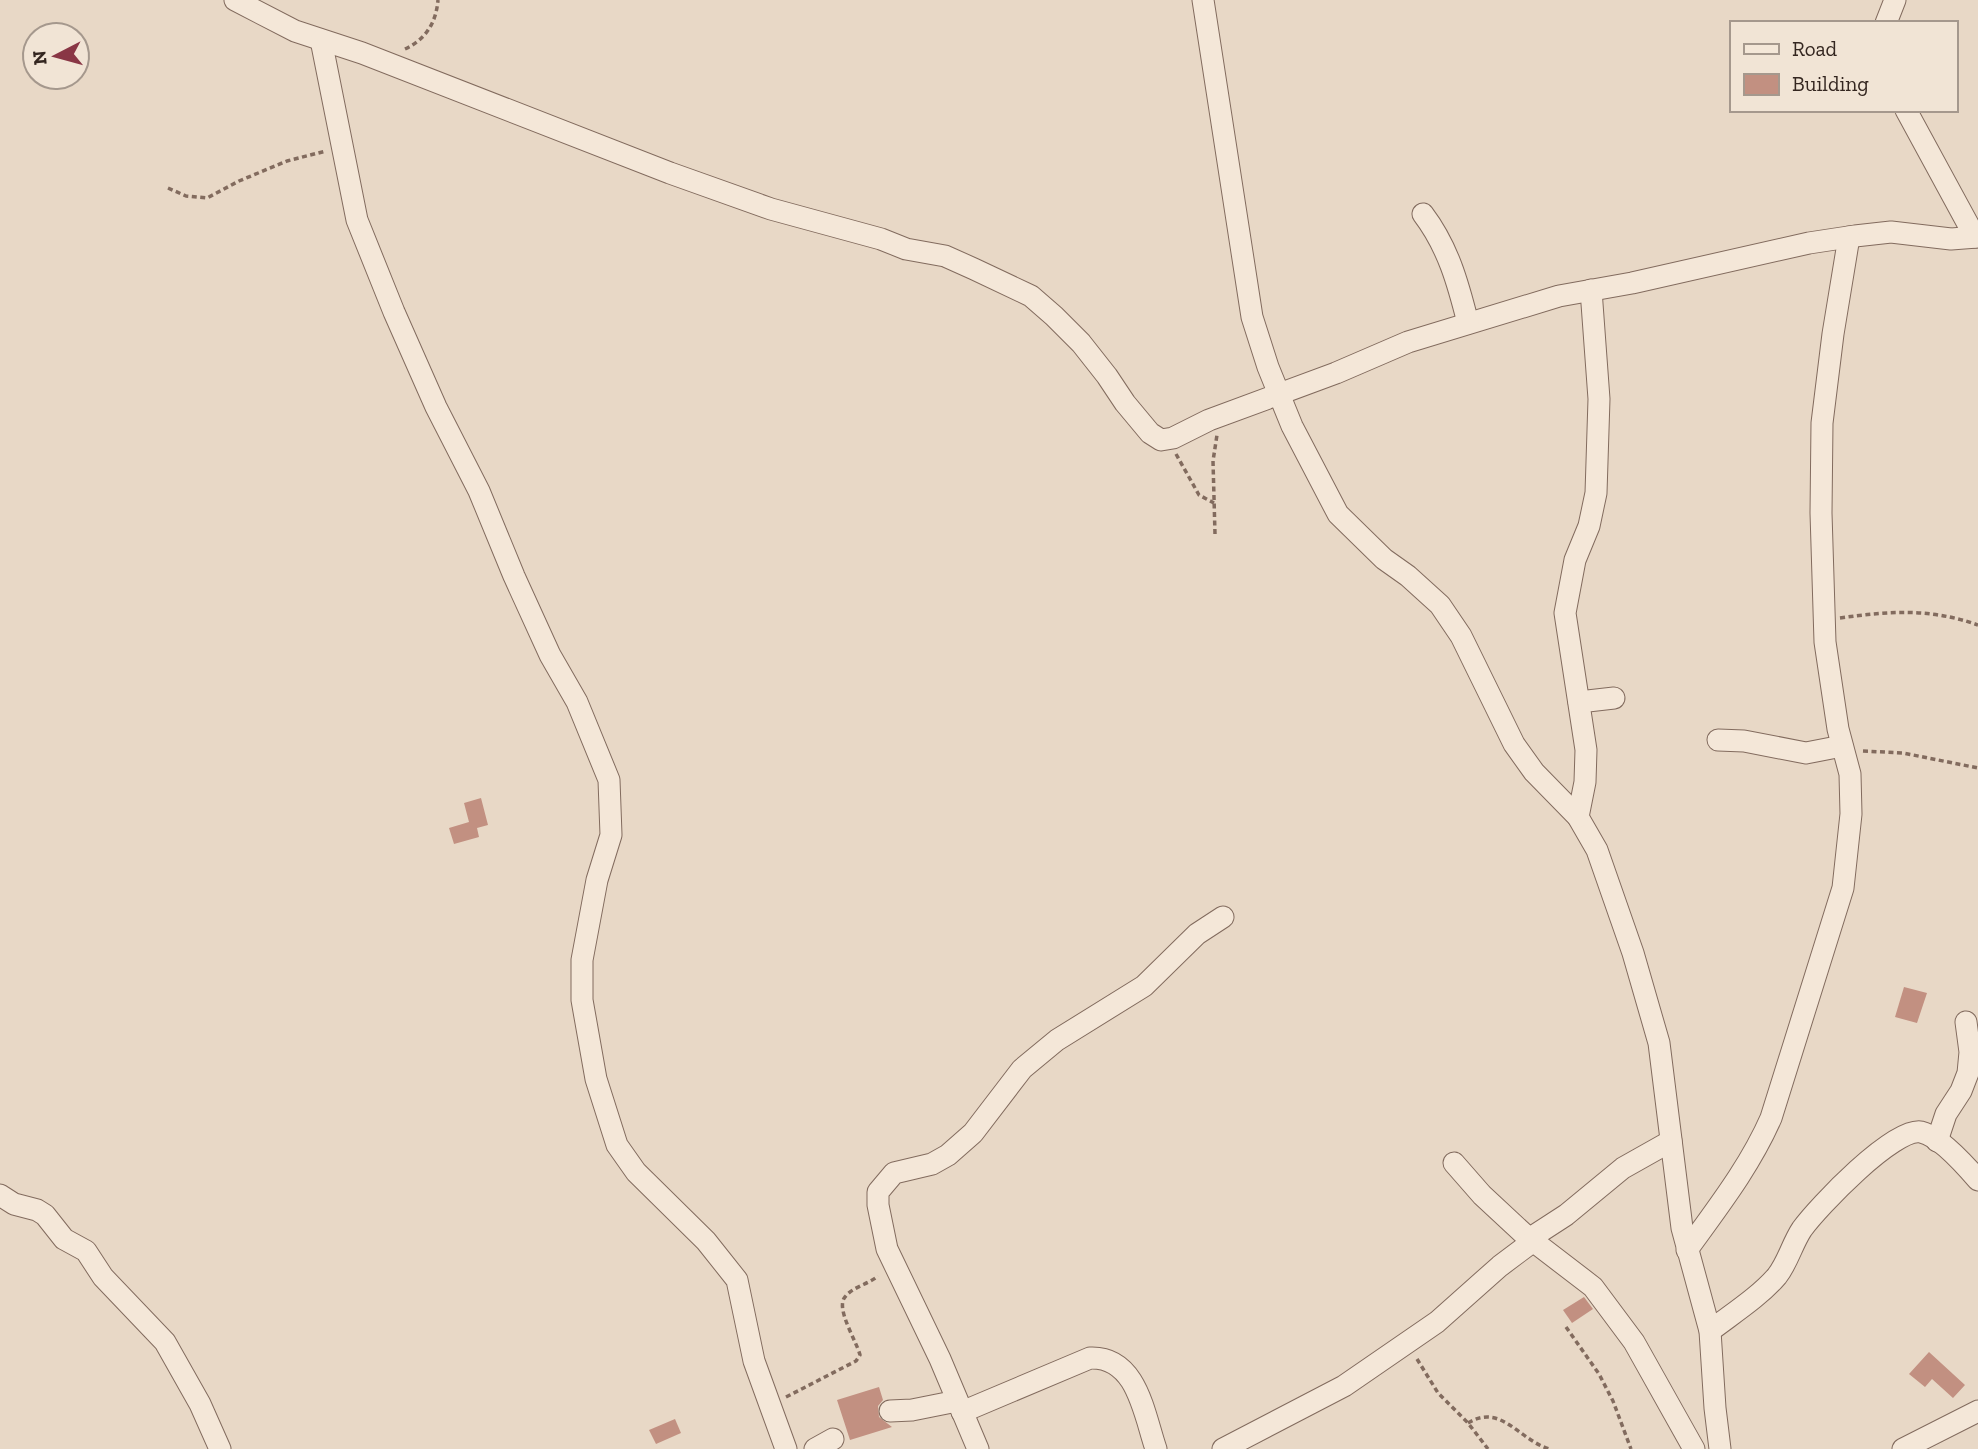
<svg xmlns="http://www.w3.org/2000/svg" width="1978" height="1449" viewBox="0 0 1978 1449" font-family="'Zilla Slab',serif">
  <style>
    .building { fill: #c29081 }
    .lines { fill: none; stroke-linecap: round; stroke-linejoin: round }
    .minor-casing { stroke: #826b5e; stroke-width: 23 }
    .path { stroke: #826b5e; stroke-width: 3.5; stroke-dasharray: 5 3.5; stroke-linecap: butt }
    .minor { stroke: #f4e7d8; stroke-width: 21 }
  </style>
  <rect width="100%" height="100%" fill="#e8d8c6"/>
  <g class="building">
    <path d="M481,798L488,825L477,828L479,837L454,844L449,828L469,822L464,803Z"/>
    <path d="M1904,987L1927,993L1917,1023L1895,1017Z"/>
    <path d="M1584,1297L1593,1309L1572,1323L1563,1310Z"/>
    <path d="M1929,1352L1965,1385L1953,1398L1932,1379L1925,1387L1909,1374Z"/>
    <path d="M879,1387L883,1400L878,1406L879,1417L892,1427L850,1440L837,1400Z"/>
    <path d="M675,1419L681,1433L656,1444L649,1430Z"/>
  </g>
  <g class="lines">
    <defs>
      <g id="minor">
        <path d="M235,0L295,31L362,53L670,173L771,209L881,239L906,249L945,256L974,269L1031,296L1054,316L1081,343L1107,376L1125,403L1150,433L1161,440L1173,438L1209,420L1336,373L1408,342L1559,296L1632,283L1809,243L1855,236L1891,232L1951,239L1978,237"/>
        <path d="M1203,0L1252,317L1268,367L1292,426L1338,514L1384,559L1408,576L1440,605L1461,636L1514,744L1534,772L1578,817L1597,850L1633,953L1659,1043L1682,1228L1710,1331L1715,1408L1720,1449"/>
        <path d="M1886,23L1895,0"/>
        <path d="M321,40L357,220L394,312L436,407L479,491L514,576L550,655L577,702L609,780L611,835L597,880L582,960V1000L596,1079L617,1145L636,1172L706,1241L737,1280L754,1361L786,1449"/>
        <path d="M1906,110L1975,237"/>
        <path d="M1423,214C1448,247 1458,283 1468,323"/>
        <path d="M1579,702L1614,698"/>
        <path d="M1718,740L1744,741L1806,753L1842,746"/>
        <path d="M1578,817L1585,782L1586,750L1565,613L1575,560L1589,526L1596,493L1599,399L1591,290"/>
        <path d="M1937,1141L1946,1114L1961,1091L1968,1073L1970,1052L1966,1022"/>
        <path d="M1454,1163L1482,1195L1524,1234L1593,1287L1634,1342L1694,1449"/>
        <path d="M0,1195L14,1204L37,1210L45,1215L64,1239L86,1251L103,1277L165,1342L200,1404L220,1449"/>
        <path d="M1529,1239L1566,1215L1623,1168L1671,1141"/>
        <path d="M1687,1250C1718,1207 1750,1166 1771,1118L1843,888L1851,814L1850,774L1838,729L1825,642L1821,513L1822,423L1833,334L1849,237"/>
        <path d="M1710,1331C1732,1314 1759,1297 1777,1276C1788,1262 1792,1244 1802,1229C1818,1207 1894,1127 1921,1132C1939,1136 1966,1166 1978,1180"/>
        <path d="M890,1411L912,1410L957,1401"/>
        <path d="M962,1412L1090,1358C1137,1356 1144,1414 1156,1449"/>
        <path d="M815,1449L833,1439"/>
        <path d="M978,1449L940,1359L887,1249L878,1205V1192L894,1173L932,1164L948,1155L973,1133L1022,1069L1057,1040L1144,986L1197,934L1223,917"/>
        <path d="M1223,1449L1344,1386L1437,1322L1500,1266L1532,1242"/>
        <path d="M1903,1449L1978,1411"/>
      </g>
    </defs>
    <use href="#minor" class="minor-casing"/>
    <g class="path">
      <path d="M405,49C426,39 436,23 438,0"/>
      <path d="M168,188L186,196L207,198L239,181L287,161L326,151"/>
      <path d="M1176,454L1199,495L1214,503"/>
      <path d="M1215,534L1213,461L1217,435"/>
      <path d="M1840,618C1890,611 1930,608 1978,625"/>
      <path d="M1863,751L1903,753L1978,768"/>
      <path d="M1566,1327L1599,1374L1613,1401L1631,1449"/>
      <path d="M1417,1359L1438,1393L1468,1423L1488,1449"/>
      <path d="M786,1397L856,1361L860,1355C857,1342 835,1308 845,1297C852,1287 869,1284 878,1276"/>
      <path d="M1468,1423C1501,1403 1518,1439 1549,1449"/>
    </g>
    <use href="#minor" class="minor"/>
  </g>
  <rect x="1730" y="21" width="228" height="91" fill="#f1e4d5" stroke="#a5988d" stroke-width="2"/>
  <rect x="1744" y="44" width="35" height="10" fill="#f4e7d8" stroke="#a5988d" stroke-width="2"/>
  <text x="1792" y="56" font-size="21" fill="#342620">Road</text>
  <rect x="1744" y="74" width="35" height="21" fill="#c29081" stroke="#a5988d" stroke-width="2"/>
  <text x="1792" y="91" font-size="21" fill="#342620">Building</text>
  <g transform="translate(56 56) rotate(264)"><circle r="33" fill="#f1e4d5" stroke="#a5988d" stroke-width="2"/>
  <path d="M0-5L12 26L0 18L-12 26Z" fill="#893645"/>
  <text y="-10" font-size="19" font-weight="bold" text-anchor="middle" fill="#342620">N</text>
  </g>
</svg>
